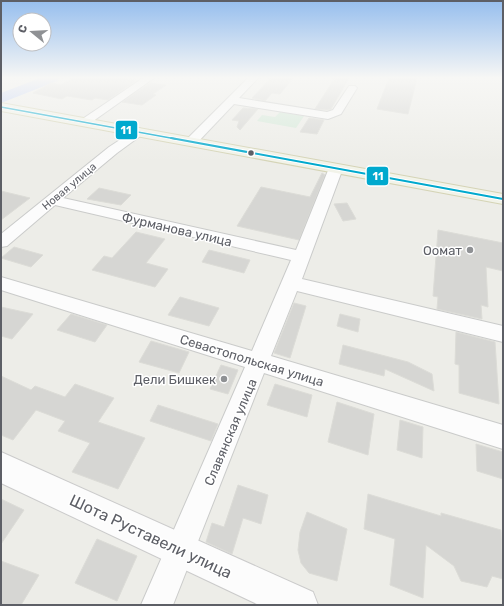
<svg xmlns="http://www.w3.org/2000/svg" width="504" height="606" viewBox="0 0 504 606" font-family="Rubik,sans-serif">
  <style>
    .green { fill: #d5e9d9 }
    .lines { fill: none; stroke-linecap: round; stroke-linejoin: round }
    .river { fill: #bccef7; fill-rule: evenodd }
    .building { fill: #d6d6d3; stroke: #dcdcd7 }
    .street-casing { stroke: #cacbca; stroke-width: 2 }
    .secondary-casing { stroke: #cbcbcb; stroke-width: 2 }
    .primary-casing { stroke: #d5d4b6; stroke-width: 2 }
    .street { fill: #fcfcfc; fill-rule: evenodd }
    .secondary { fill: #fcfcfc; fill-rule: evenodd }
    .primary { fill: #f2f3e9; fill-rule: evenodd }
    .bus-1-far1-casing { stroke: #fff; stroke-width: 3 }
    .bus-1-casing { stroke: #fff; stroke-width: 4 }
    .bus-1-far1 { stroke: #00a9ce; stroke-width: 1.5 }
    .bus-1 { stroke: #00a9ce; stroke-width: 2 }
    .bus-dot { fill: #5d5f66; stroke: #fff; stroke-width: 1.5 }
    .poi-dot { fill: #8f9194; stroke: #fff; stroke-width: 1.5 }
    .labels { text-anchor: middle; stroke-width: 3; stroke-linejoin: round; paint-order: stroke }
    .far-street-label { font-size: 11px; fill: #5d5f66; stroke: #fff }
    .street-label { font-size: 13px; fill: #5d5f66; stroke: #fff }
    .poi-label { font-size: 13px; fill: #5d5f66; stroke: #fff; text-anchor: end }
    .near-street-label { font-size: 16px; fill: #5d5f66; stroke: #fff }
    .line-badge { stroke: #fff; stroke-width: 1.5 }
    .badge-label { font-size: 11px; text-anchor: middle; font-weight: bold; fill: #fff }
  </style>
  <rect width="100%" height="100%" fill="#edede8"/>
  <path class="green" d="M280,112L304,116L296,128L257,121L262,115L275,117Z"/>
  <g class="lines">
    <path class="river" d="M40,78H59L57,81L1,103V93Z"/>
  </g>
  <g class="building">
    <path d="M73,78H117L137,80L108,100L95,98L92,100L67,96L62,99L33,93L51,83L61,85Z"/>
    <path d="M271,78H293L280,94L272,93L265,101L252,98Z"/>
    <path d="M335,78H349L331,109L327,110L315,109Z"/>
    <path d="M389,78H417L408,114L377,109Z"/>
    <path d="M150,83L166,85L153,94L156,95L142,105L122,102Z"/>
    <path d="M243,108L258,109L240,130L237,127L239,121L232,120Z"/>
    <path d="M309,118L324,120L317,134L300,132Z"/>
    <path d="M322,173L325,175L299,240L237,226L261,187L310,197Z"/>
    <path d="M99,188L131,195L121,205L87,199Z"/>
    <path d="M1,191L30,198L1,220Z"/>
    <path d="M347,203L356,219L343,221L334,204Z"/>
    <path d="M438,230L503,243V271L486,267L488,307L481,305L482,319L437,309L438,297L433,296Z"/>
    <path d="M136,232L165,239L146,263L168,269L155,287L92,270L104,256L112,258Z"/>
    <path d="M14,247L43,255L31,267L1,258Z"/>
    <path d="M209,250L250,260L244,273L202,262Z"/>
    <path d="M180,297L219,308L209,326L168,315Z"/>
    <path d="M294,303L306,306L290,358L274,353Z"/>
    <path d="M1,307L33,314L12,339L1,336Z"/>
    <path d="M71,314L107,325L95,342L57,330Z"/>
    <path d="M340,314L360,319L358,332L337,326Z"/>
    <path d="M456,332L495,342L499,404L459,393V365L455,364Z"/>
    <path d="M151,341L189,352L179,373L139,362Z"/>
    <path d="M343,345L408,362L432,374L434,391L385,369L384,376L339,364Z"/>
    <path d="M221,365L238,370L228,394L210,389Z"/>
    <path d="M1,376L31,390L35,386L65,397L75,384L114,398L98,422L145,438L118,489L72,472L90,443L58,431L65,421L36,410L13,440L1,435Z"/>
    <path d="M275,384L312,395L307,417L267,405Z"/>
    <path d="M337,402L374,414L368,455L328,442Z"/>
    <path d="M158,405L218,424L211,441L150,421Z"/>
    <path d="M400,420L423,427L422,458L397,450Z"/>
    <path d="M476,444L503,452V479L477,471Z"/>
    <path d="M238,485L268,495L261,524L243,518L232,554L206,542L212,523L224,527Z"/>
    <path d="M368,494L441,516V513L501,530L503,579L492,576L487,587L461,581L454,566L426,545L423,598L390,585L395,539L364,529Z"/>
    <path d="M1,499L24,510L1,544Z"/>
    <path d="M307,512L347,529L337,581L309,573L301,563L298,550L300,532Z"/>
    <path d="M97,539L137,556L117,601L75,583Z"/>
    <path d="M1,561L39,575L21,605H1Z"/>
  </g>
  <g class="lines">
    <defs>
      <g id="street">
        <path d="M143,78H154L89,124H81L79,122L81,120Z"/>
        <path d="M248,78H258L239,98L327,112L333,110L349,86H355L357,88L341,114L328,119L234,104L195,145H187L185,142L187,139Z"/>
        <path d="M139,128L143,130L145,132L143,134L117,153L63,198L296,250L329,168L331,165H341L343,168L302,279L503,326V342L297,291L271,356L503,425V449L264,373L173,605H141L245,367L1,290V277L252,351L291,260L55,205L7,246L1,247V234L109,147L135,130Z"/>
      </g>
      <path id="secondary" d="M1,452L313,592L318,605H259L1,483Z"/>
      <path id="primary" d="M1,103L503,194V204L1,111Z"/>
    </defs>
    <use href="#street" class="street-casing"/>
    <use href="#secondary" class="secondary-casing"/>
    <use href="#primary" class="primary-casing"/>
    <use href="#street" class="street"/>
    <use href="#secondary" class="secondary"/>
    <use href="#primary" class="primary"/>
    <defs>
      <path id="bus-1-far1" d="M1,107L176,139"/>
      <path id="bus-1" d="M171,138L503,199"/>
    </defs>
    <use href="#bus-1-far1" class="bus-1-far1-casing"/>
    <use href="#bus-1" class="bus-1-casing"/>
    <use href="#bus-1-far1" class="bus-1-far1"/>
    <use href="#bus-1" class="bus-1"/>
  </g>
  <linearGradient id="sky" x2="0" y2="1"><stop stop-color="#96beee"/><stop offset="0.48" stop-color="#f7f7f5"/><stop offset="1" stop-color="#f7f7f5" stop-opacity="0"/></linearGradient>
  <rect width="504" height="162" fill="url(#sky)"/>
  <circle class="bus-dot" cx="251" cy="153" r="3.5"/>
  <g class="poi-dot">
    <circle cx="470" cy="250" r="4"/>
    <circle cx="224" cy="379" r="4"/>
  </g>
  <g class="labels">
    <g class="far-street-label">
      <text transform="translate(69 186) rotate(-40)" y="4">Новая улица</text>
    </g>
    <g class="street-label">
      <text transform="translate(177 229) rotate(13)" y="5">Фурманова улица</text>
      <text transform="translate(252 360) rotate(17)" y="5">Севастопольская улица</text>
      <text transform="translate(230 432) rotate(-67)" y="5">Славянская улица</text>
    </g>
    <g class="poi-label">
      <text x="462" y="255">Оомат</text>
      <text x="216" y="384">Дели Бишкек</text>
    </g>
    <g class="near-street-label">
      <text transform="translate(151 536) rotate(25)" y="6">Шота Руставели улица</text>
    </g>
  </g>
  <g class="line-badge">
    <rect x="115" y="120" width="23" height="20" rx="4" fill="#00a9ce"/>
    <rect x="366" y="166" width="23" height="20" rx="4" fill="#00a9ce"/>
  </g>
  <g class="badge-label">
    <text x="126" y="134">11</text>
    <text x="378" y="180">11</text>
  </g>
  <rect width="504" height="606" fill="none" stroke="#5d5f66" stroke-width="4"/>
  <g transform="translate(32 32) rotate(288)"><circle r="19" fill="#ffffff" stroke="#bebfc2"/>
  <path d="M0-3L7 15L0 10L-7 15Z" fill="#8f9194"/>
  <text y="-6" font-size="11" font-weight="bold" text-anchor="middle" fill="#5d5f66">С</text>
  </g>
</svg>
